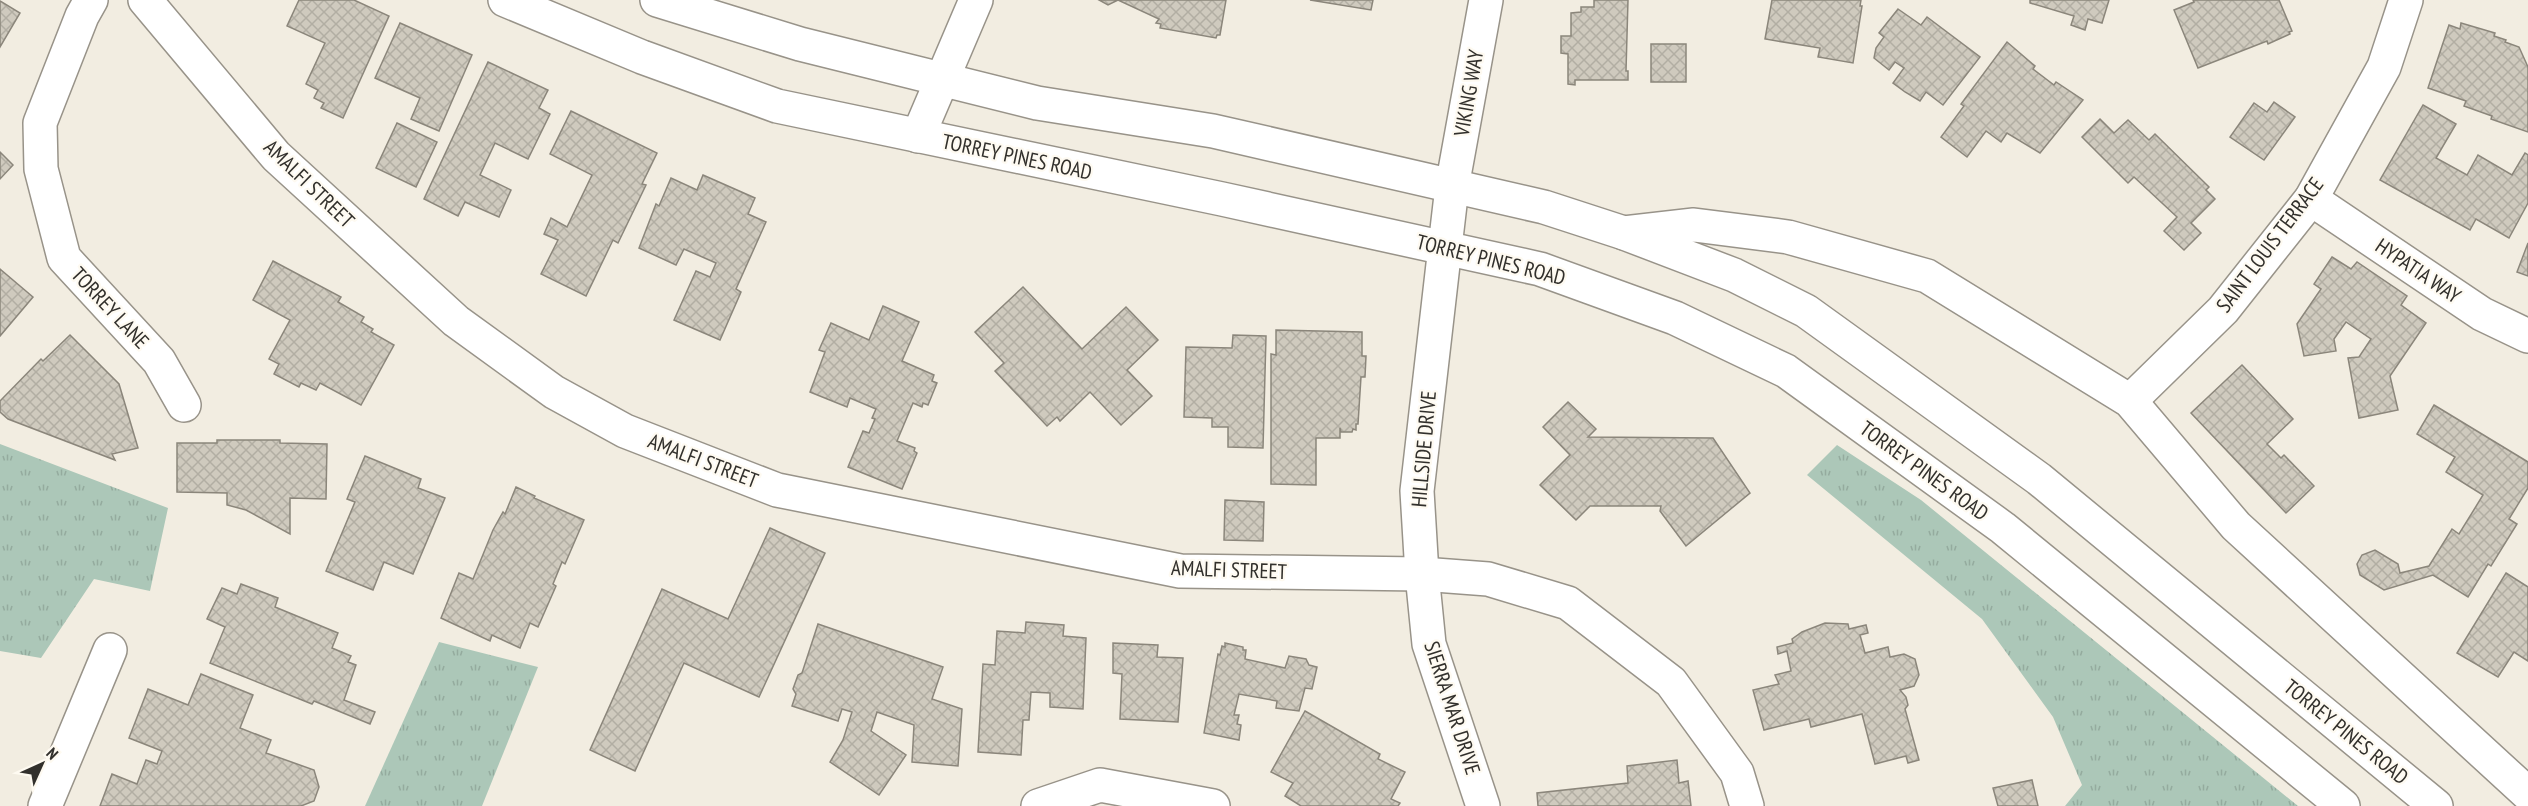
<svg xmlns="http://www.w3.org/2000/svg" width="2528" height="806" viewBox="0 0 2528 806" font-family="'PT Sans Narrow',sans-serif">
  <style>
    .grass { fill: url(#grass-tufts) }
    .building { fill: url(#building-cross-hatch); stroke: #8b867b; stroke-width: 1.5 }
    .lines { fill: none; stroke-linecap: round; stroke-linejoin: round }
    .street-casing { stroke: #989389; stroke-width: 36 }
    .secondary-casing { stroke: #989389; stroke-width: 36 }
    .primary-casing { stroke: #989389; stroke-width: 36 }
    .street { stroke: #fff; stroke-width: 33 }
    .secondary { stroke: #fff; stroke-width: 33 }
    .primary { stroke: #fff; stroke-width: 33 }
    .labels { text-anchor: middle; stroke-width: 4.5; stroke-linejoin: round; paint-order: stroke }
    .street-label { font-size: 21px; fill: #32302c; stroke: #fefaf1 }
  </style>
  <defs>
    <pattern id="grass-tufts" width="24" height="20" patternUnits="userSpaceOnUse" patternTransform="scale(1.5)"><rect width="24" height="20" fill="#acc7b8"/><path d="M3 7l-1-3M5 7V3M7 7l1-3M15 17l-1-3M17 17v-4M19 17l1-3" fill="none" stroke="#94ab9e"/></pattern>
    <pattern id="building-cross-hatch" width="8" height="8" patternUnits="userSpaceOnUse" patternTransform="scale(1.5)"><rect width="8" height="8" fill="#cfcabe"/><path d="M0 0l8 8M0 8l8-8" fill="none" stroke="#b2aea3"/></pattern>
  </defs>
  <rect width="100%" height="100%" fill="#f2ede1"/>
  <g class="grass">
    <path d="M0,444L168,508L150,591L94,579L41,658L0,651Z"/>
    <path d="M1837,445L1921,500L2298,806H2065L2082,785L2053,717L1982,619L1807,475Z"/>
    <path d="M439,642L538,667L482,806H365Z"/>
  </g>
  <g class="building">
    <path d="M299,0H354L389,16L343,118L321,108L324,103L314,98L318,90L306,84L325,43L287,26Z"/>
    <path d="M1099,0H1226L1220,35H1217L1216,38L1160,28L1161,24L1156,23L1159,19L1118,0L1108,5Z"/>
    <path d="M1310,0H1373L1371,10Z"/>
    <path d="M1594,0H1628L1626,71H1628V80H1575V85L1568,84V54L1561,53V36H1571V13L1581,12V7H1594Z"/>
    <path d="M1772,0H1861L1860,6H1862L1853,63L1818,57L1820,48L1765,39Z"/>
    <path d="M2030,0H2109L2102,23L2088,19L2085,30L2071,25L2074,16L2030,3Z"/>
    <path d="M2193,0H2279L2292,31L2289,32L2290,34L2268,44L2267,41L2198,68L2174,10L2194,2Z"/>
    <path d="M0,1L20,13L0,47Z"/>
    <path d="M1898,9L1921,25L1927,17L1980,57L1943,105L1926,92L1920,101L1905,92L1893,83L1904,68L1895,62L1889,70L1874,58L1876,48L1884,37L1879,33Z"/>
    <path d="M400,23L472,55L439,131L411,119L420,98L375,78Z"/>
    <path d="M2461,23L2495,33L2494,36L2506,40L2505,42L2519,47L2528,67V132L2491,119L2492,116L2464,106L2466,101L2428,88L2449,25L2460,29Z"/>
    <path d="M2007,42L2035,66L2033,69L2054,85L2056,82L2083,100L2040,153L2007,133L2001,142L1986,131L1967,157L1941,137L1964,106L1961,104Z"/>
    <rect x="1651" y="44" width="35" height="38"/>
    <path d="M488,62L548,90L539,108L550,114L528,159L495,143L480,175L511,190L499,217L465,202L458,216L424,199Z"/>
    <path d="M2274,102L2295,117L2264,160L2230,137L2254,103L2267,112Z"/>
    <path d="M2423,105L2456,124L2436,158L2467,175L2478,155L2512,175L2525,153L2528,155V203L2509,238L2476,219L2470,230L2380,180Z"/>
    <path d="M571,111L657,153L642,184L646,185L618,243L613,240L586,296L541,274L558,240L544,234L551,218L567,227L592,175L550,154Z"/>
    <path d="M2100,119L2114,133L2128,120L2149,140L2155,134L2209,187L2206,190L2215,199L2191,223L2201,233L2184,250L2164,231L2177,217L2134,177L2128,183L2082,137Z"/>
    <path d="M397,123L437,142L416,187L376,168Z"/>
    <path d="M0,152L13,165L0,179Z"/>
    <path d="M703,175L755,198L748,214L766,222L736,289L741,292L720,340L674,320L696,271L710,277L716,263L684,249L676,265L639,248L656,204L659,206L671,178L697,190Z"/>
    <path d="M2528,243V276L2517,272Z"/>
    <path d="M2332,257L2351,269L2357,262L2407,296L2401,305L2426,323L2390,376L2398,410L2359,418L2348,358L2359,357L2371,339L2346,322L2334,339L2336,351L2304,356L2297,324L2321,289L2314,284Z"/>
    <path d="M273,261L341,297L338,302L364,317L361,322L373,329L371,332L394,345L361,405L320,383L316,390L301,383L299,387L274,374L279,364L269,359L290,320L253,300Z"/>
    <path d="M0,269L33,297L0,336Z"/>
    <path d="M1023,287L1082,349L1126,307L1158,340L1127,370L1152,396L1121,425L1090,392L1060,421L1057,417L1047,426L995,371L1004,363L975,332Z"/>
    <path d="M883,306L919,322L902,361L934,375L932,381L937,383L928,405L923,403L922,407L913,403L897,441L915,448L914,451L917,453L902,489L848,467L863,431L869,433L875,419L872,418L876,409L850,398L847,407L810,392L825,352L819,350L831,323L869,340Z"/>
    <path d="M1276,330L1362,332V356H1366L1365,377H1361L1358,424H1356V430L1353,429L1352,432H1341L1340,428V438H1316V485L1271,484V354L1276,355Z"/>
    <path d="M70,335L119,384L138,448L112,454L115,460L8,419L0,412V401L41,359L43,361Z"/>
    <path d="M1233,335L1266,336L1263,448L1228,447V427H1212V418L1184,417L1186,347L1232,348Z"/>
    <path d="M2242,365L2293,419L2267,444L2281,458L2284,455L2314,486L2286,513L2191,413Z"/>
    <path d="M1568,402L1596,429L1588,437L1713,438L1750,493L1686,546L1660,511L1661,506H1590L1576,520L1540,485L1570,455L1543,427Z"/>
    <path d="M2434,405L2528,462V488L2509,519L2517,524L2491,566L2488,564L2468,597L2433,575L2384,590L2360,575L2357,564L2362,555L2375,550L2398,564L2400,573L2429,566L2452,529L2459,534L2483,495L2446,472L2455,457L2417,434Z"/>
    <path d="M217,440H280V443L327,444L326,499L290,498V534L246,510L227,505V493L177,492V443H217Z"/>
    <path d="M365,456L421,479L418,488L445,498L413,574L384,562L373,590L326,571L355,502L347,499Z"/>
    <path d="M516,487L535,496L534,498L584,520L565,564L562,562L553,584L556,586L538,627L530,623L520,648L492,635L490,641L441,618L459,573L473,579L493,530L503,512L505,514Z"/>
    <path d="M1225,500L1264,502L1263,541L1224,540Z"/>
    <path d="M770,528L825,553L759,697L684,663L635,771L590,750L662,589L728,619Z"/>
    <path d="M2506,573L2528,587V661L2514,652L2498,677L2457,653Z"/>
    <path d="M241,584L278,598L275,607L338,633L332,648L351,656L348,662L356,665L344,700L375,712L370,724L314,701L312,704L210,663L225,627L207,619L222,588L237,594Z"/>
    <path d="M1026,622L1064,625L1063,636L1086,638L1083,709L1050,707V693L1031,692L1029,720H1023L1021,755L978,752L983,664L995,665L997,631L1025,633Z"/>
    <path d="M1825,623L1848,624L1849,629L1866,625L1868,633L1860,635L1865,653L1888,647L1890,657L1904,654L1915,659L1919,675L1914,686L1900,690L1906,697L1908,705L1905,709L1919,760L1908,763L1906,756L1875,764L1862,714L1811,727L1809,719L1764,730L1753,690L1779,684L1775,675L1791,671L1787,651L1778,654L1777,647L1793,643L1792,639L1802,632Z"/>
    <path d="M818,624L943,667L932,699L962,709L958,766L912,762L914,725L877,712L871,731L906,755L879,795L830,762L843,740L852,712L842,709L838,721L792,706L796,694L793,689L798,675L802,673Z"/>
    <path d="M1113,643L1158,645L1157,657L1183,658L1178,722L1120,719L1122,674L1113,673Z"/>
    <path d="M1225,643L1243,647V650H1246L1245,659L1285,668L1289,656L1306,659L1309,665L1317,667L1312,689L1305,688L1299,711L1276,708L1277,701L1239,694L1234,715H1239L1237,724L1241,725L1239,740L1204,733L1218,654L1220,655L1222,646L1225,647Z"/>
    <path d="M201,674L253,695L240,728L271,740L266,753L314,770L319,787L314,801L301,806H100L112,774L137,784L146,760L157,764L162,751L129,738L148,689L188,705Z"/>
    <path d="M1305,711L1380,754L1378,759L1405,772L1391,799L1400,803L1398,806H1301L1285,796L1293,783L1271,772Z"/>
    <path d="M1677,760L1679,783L1688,781L1691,806H1538L1537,793L1628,783L1627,766Z"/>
    <path d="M2032,780L2038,806H1998L1993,788Z"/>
  </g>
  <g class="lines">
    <defs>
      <g id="street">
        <path d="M91,0L82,16L40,123L41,169L64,258L159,361L184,405"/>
        <path d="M145,0L276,156L456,321L554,392L625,431L777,490L1180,571L1422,574L1488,579L1568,603L1671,682L1737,773L1747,806"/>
        <path d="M1452,187L1486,0"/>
        <path d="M2311,199L2482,314L2528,336"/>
        <path d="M1624,233L1694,225L1788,237L1927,276L2130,401L2236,526L2528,794"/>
        <path d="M1445,247L1417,491L1422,574L1429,644L1483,806"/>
        <path d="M2130,401L2223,310L2311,199L2384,67L2406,0"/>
        <path d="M45,806L110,650"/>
        <path d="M1038,806L1100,785L1213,806"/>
      </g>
      <path id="secondary" d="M918,136L976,0"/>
      <g id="primary">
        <path d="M505,0L642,57L777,106L1222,199L1540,269L1675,318L1786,371L2003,528L2343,806"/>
        <path d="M657,0L800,44L1037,103L1213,131L1544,207L1624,233L1734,275L1806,311L2039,479L2436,806"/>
        <path d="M1445,247L1452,187"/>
      </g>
    </defs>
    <use href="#street" class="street-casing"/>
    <use href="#secondary" class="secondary-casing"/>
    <use href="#primary" class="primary-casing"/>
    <use href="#street" class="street"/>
    <use href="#secondary" class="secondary"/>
    <use href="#primary" class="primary"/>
  </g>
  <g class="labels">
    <g class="street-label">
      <text transform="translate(1469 93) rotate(-80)" y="7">VIKING WAY</text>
      <text transform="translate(1017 157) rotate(12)" y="7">TORREY PINES ROAD</text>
      <text transform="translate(309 184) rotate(44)" y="7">AMALFI STREET</text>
      <text transform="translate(2270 245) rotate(-53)" y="7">SAINT LOUIS TERRACE</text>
      <text transform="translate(1491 260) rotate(14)" y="7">TORREY PINES ROAD</text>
      <text transform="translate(2418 271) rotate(34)" y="7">HYPATIA WAY</text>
      <text transform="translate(110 308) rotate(47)" y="7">TORREY LANE</text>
      <text transform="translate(1424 449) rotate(-85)" y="7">HILLSIDE DRIVE</text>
      <text transform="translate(703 461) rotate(21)" y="7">AMALFI STREET</text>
      <text transform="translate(1924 471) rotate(36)" y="7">TORREY PINES ROAD</text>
      <text transform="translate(1229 570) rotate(2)" y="7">AMALFI STREET</text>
      <text transform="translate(1452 708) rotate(72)" y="7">SIERRA MAR DRIVE</text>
      <text transform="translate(2346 732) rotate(39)" y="7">TORREY PINES ROAD</text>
    </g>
  </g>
  <g transform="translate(42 764) rotate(45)" stroke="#fefaf1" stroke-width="4.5" paint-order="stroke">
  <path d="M0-4.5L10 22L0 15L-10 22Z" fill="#32302c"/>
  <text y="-9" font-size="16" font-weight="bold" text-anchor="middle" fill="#32302c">N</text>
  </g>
</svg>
